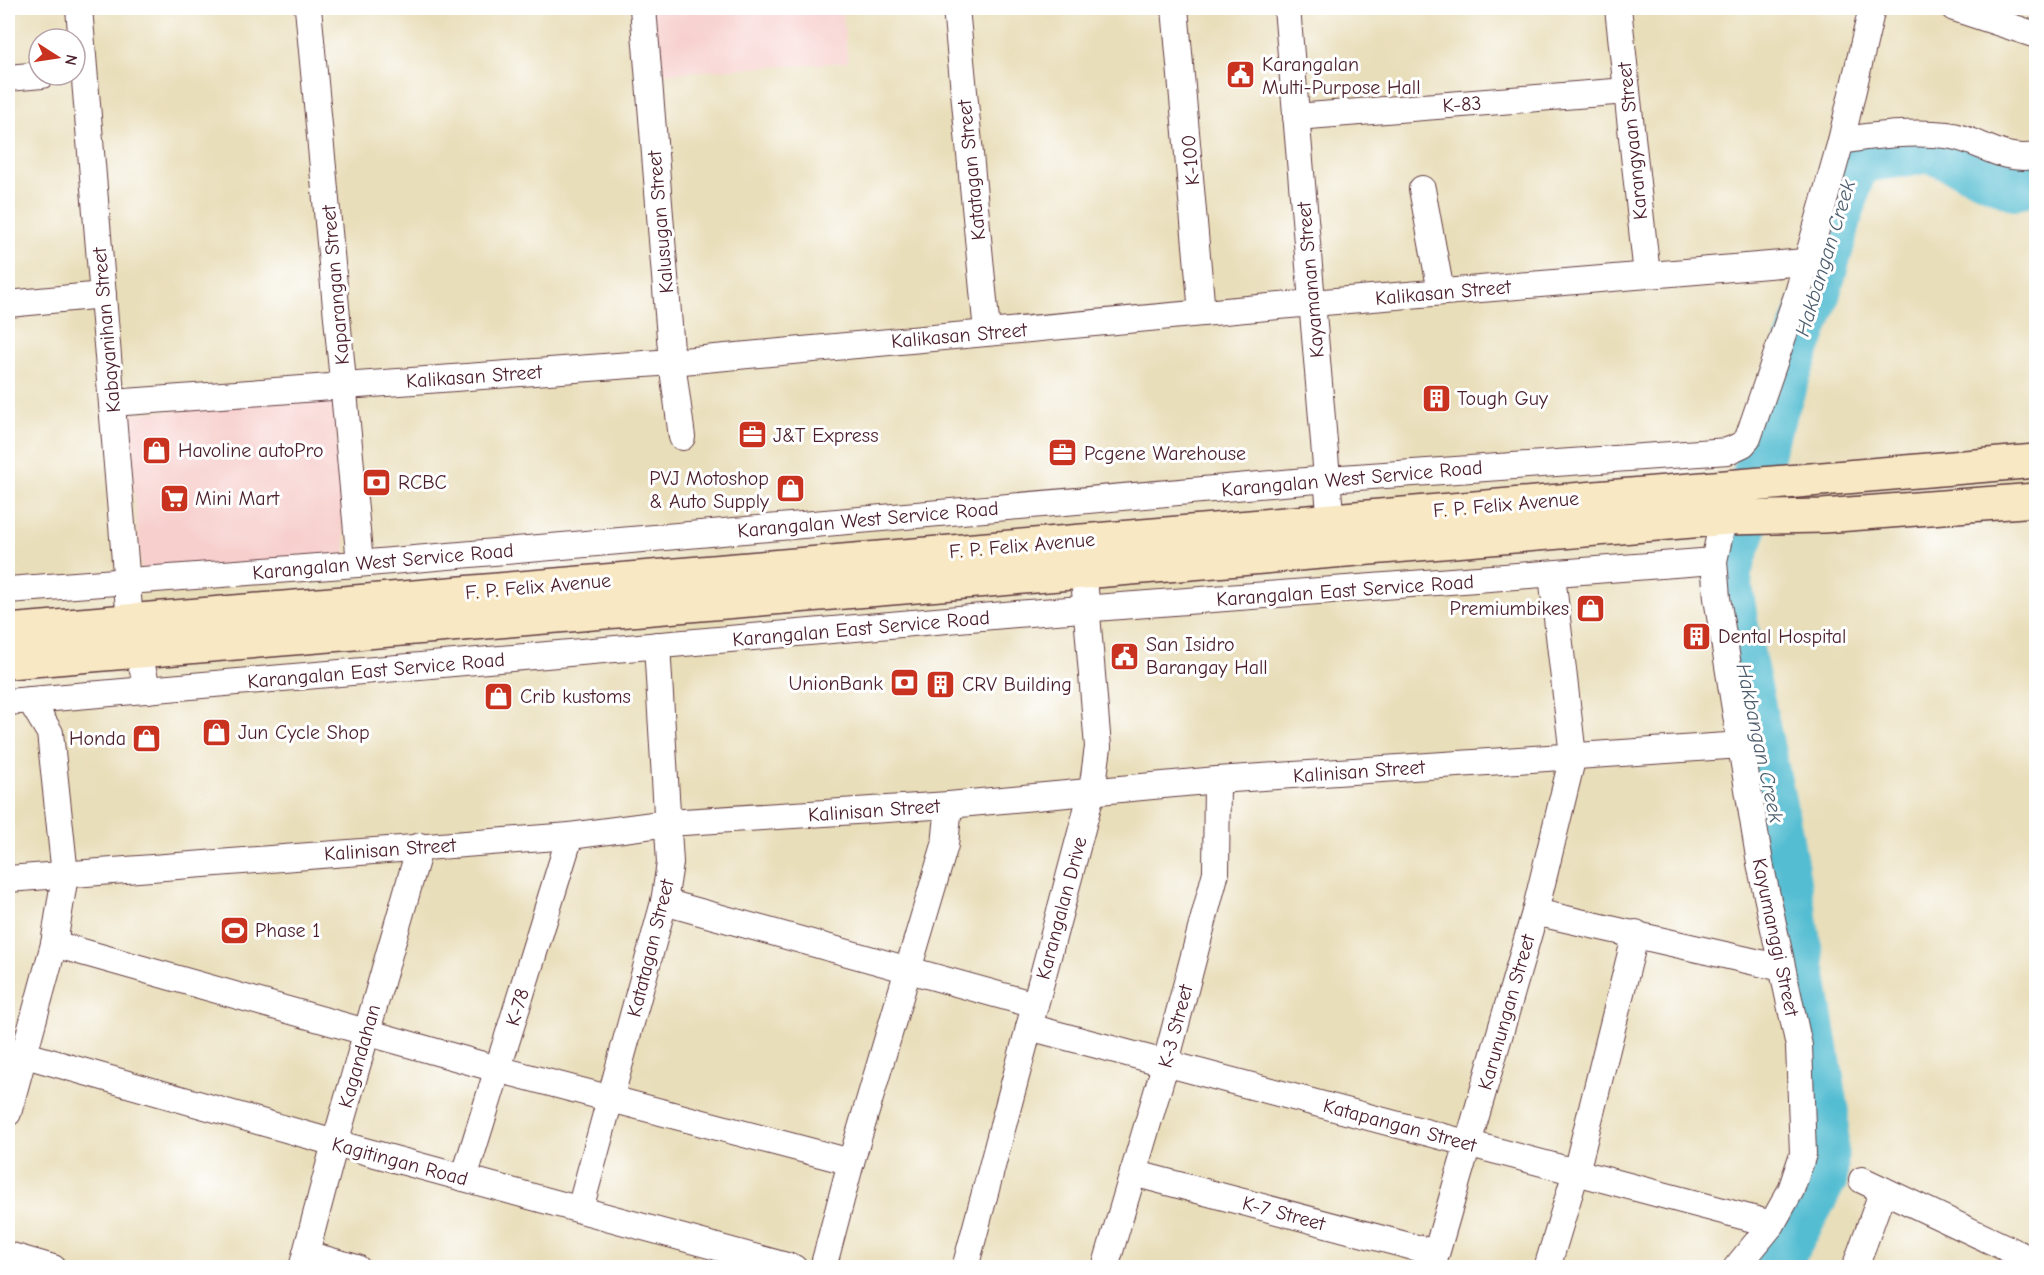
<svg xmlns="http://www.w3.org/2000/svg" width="2044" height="1275" viewBox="0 0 2044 1275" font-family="'Comic Neue',sans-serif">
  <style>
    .built { fill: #f7d0ce }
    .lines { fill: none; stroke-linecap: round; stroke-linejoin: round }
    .river { stroke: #54bdd2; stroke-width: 48 }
    .street-casing { stroke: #623c40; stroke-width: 28 }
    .secondary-casing { stroke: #623c40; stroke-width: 36 }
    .street { stroke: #fff; stroke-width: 26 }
    .secondary { stroke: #f8e8c3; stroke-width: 33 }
    .labels { text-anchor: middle; stroke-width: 6; stroke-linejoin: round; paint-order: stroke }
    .poi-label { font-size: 20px; fill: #4a1f2b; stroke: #fff; text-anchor: start }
    .street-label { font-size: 20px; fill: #4a1f2b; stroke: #fff }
    .water-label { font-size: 21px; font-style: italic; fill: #4e5e6e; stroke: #fff }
  </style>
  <rect width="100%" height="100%" fill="#fff"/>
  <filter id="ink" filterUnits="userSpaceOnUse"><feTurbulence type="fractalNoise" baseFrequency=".0167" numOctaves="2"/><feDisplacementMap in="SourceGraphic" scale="12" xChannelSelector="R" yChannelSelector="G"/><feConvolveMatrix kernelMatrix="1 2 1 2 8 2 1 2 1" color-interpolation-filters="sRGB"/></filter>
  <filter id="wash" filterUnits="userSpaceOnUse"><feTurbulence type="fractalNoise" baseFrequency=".008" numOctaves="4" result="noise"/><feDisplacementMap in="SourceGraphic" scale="24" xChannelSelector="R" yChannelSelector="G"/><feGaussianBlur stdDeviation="1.35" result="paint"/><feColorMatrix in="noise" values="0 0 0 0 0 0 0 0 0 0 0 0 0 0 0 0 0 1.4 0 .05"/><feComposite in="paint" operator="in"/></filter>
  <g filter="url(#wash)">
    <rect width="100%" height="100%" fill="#e9deba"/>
    <g class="built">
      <path d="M648,8H842L848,62L653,74Z"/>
      <path d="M333,396L346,555L141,573L127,414Z"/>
    </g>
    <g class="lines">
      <path class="river" d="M1769,1268L1786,1247L1824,1178L1825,1108L1779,834L1735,627L1727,573L1747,517L1763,441L1816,295L1855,160L1931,149L2015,186L2036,179"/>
    </g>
  </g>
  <g filter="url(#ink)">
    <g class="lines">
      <defs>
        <g id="street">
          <path d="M79,8L130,621L148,690"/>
          <path d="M308,8L360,563"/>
          <path d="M643,8L672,362L682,437"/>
          <path d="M956,8L987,332"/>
          <path d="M1175,8L1202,313"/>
          <path d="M1287,8L1332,536"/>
          <path d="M1618,8L1647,275"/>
          <path d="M1954,8L2036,35"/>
          <path d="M8,78L42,75"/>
          <path d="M1296,117L1627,91"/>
          <path d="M1841,141C1873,135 1915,131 1947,135C1981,139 1997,162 2036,156"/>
          <path d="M1422,189L1441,292"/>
          <path d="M8,304L103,295"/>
          <path d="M112,403L672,362L1312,303L1805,262"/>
          <path d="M1727,502L1714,561L1717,598L1760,863L1799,1046L1803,1154L1791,1190L1772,1224L1736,1268"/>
          <path d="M8,590L357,564L1328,479L1728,451L1743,444L1748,438L1798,293L1841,141L1872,8"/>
          <path d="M8,702L1016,614L1714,561"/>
          <path d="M8,879L570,836L668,823L949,805L1217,780L1742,745"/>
          <path d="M664,902L1035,1005"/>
          <path d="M1535,912L1782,968"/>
          <path d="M54,944L497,1069L851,1162"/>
          <path d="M1029,1027L1772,1224"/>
          <path d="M8,1050L335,1143L794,1268"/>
          <path d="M8,1113L54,944L65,875L50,733L30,700"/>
          <path d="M1133,1173L1436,1253"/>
          <path d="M464,1178L570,836"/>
          <path d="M1862,1180L2036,1262"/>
          <path d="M580,1209L664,902L670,863L657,645"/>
          <path d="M306,1254L357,1268"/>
          <path d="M8,1255L53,1268"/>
          <path d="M302,1268L335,1143L420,846"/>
          <path d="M823,1268L851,1162L945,845L949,805"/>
          <path d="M965,1268L1092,791L1098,747L1082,554"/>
          <path d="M1105,1268L1166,1062L1216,872L1217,780"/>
          <path d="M1432,1268L1535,912L1573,756L1552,575"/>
          <path d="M1547,1268L1576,1172L1636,933"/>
          <path d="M1855,1268L1883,1190"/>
        </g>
        <g id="secondary">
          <path d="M8,631L2036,461"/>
          <path d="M8,662L1728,518L1823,516L2036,500"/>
        </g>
      </defs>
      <use href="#street" class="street-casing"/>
      <use href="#secondary" class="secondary-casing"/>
      <use href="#street" class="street"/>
      <use href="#secondary" class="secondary"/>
    </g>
  </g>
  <defs>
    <symbol id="civic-square" viewBox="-11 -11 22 22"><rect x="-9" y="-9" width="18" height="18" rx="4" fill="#c8321e" stroke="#fff"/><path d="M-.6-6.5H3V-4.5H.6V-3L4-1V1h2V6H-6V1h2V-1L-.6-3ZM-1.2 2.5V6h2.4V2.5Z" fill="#fff"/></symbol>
    <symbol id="building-square" viewBox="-11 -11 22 22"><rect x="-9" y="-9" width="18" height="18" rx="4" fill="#c8321e" stroke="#fff"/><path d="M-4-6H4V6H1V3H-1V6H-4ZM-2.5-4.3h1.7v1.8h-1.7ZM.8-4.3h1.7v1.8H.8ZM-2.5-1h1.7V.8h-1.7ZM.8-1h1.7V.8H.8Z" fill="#fff"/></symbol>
    <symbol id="office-square" viewBox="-11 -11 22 22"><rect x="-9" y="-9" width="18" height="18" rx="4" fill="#c8321e" stroke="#fff"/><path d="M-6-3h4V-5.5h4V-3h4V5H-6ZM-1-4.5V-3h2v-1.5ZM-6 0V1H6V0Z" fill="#fff"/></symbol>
    <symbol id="shop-square" viewBox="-11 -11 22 22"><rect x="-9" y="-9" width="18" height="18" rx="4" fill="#c8321e" stroke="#fff"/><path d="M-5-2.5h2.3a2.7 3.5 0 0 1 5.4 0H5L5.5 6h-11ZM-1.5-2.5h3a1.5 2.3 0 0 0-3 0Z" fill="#fff"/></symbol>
    <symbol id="bank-square" viewBox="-11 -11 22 22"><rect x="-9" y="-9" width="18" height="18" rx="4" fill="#c8321e" stroke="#fff"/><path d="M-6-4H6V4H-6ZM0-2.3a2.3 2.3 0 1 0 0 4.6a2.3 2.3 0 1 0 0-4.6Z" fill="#fff"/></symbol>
    <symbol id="supermarket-square" viewBox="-11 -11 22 22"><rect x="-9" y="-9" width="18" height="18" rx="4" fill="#c8321e" stroke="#fff"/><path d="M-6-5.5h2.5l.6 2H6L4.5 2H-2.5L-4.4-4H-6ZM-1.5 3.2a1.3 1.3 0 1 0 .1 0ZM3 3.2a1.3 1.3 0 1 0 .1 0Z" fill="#fff"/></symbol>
    <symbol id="stadium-square" viewBox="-11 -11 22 22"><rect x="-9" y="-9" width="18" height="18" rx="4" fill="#c8321e" stroke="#fff"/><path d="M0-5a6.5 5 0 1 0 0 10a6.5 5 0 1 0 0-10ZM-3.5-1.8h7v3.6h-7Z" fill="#fff"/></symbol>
  </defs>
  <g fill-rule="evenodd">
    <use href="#civic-square" x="1224" y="58" width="33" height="33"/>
    <use href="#building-square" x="1420" y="382" width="33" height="33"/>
    <use href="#office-square" x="736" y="418" width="33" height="33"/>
    <use href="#shop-square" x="140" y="434" width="33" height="33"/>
    <use href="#office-square" x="1046" y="436" width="33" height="33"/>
    <use href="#bank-square" x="360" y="466" width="33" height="33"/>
    <use href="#shop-square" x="774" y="472" width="33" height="33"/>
    <use href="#supermarket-square" x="158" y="482" width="33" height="33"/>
    <use href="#shop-square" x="1574" y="592" width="33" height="33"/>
    <use href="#building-square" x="1680" y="620" width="33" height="33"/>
    <use href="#civic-square" x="1108" y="640" width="33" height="33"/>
    <use href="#bank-square" x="888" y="666" width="33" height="33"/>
    <use href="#building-square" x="924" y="668" width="33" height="33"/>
    <use href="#shop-square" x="482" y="680" width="33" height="33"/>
    <use href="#shop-square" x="200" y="716" width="33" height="33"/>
    <use href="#shop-square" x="130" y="722" width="33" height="33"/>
    <use href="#stadium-square" x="218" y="914" width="33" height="33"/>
  </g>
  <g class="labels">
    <g class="poi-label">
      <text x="1262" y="71">Karangalan<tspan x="1262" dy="23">Multi-Purpose Hall</tspan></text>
      <text x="1457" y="405">Tough Guy</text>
      <text x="773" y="442">J&amp;T Express</text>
      <text x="178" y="457">Havoline autoPro</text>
      <text x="1084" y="460">Pcgene Warehouse</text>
      <text x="769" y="485" text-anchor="end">PVJ Motoshop<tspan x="769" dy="23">&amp; Auto Supply</tspan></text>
      <text x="398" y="489">RCBC</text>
      <text x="195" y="505">Mini Mart</text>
      <text x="1569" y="615" text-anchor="end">Premiumbikes</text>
      <text x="1718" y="643">Dental Hospital</text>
      <text x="1146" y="651">San Isidro<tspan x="1146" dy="23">Barangay Hall</tspan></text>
      <text x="883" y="690" text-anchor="end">UnionBank</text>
      <text x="962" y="691">CRV Building</text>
      <text x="520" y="703">Crib kustoms</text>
      <text x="238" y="739">Jun Cycle Shop</text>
      <text x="126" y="745" text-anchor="end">Honda</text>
      <text x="255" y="937">Phase 1</text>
    </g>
    <g class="street-label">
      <text transform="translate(1462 104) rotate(-4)" y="7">K-83</text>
      <text transform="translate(1632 141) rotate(-96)" y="7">Karangyaan Street</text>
      <text transform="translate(1190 160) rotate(-95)" y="7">K-100</text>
      <text transform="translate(971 170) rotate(-96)" y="7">Katatagan Street</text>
      <text transform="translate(660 222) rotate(-95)" y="7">Kalusugan Street</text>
      <text transform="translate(1310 280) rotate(-95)" y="7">Kayamanan Street</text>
      <text transform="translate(335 285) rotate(-95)" y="7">Kaparangan Street</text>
      <text transform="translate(1443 292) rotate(-5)" y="7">Kalikasan Street</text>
      <text transform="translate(106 330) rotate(-95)" y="7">Kabayanihan Street</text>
      <text transform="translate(959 335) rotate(-5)" y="7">Kalikasan Street</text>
      <text transform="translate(474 376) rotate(-4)" y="7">Kalikasan Street</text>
      <text transform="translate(1352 478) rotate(-5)" y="7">Karangalan West Service Road</text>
      <text transform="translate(1506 504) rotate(-5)" y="7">F. P. Felix Avenue</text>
      <text transform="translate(868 519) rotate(-5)" y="7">Karangalan West Service Road</text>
      <text transform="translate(1022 545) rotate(-5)" y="7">F. P. Felix Avenue</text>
      <text transform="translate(383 561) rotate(-5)" y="7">Karangalan West Service Road</text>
      <text transform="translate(538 586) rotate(-5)" y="7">F. P. Felix Avenue</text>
      <text transform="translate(1345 590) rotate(-4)" y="7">Karangalan East Service Road</text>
      <text transform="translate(861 628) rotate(-5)" y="7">Karangalan East Service Road</text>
      <text transform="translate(376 670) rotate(-5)" y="7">Karangalan East Service Road</text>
      <text transform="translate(1359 771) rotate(-4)" y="7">Kalinisan Street</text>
      <text transform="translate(874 810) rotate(-4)" y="7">Kalinisan Street</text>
      <text transform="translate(390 849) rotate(-4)" y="7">Kalinisan Street</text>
      <text transform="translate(1061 908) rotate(-75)" y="7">Karangalan Drive</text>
      <text transform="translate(1776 937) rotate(78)" y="7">Kayumanggi Street</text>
      <text transform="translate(650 948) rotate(-76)" y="7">Katatagan Street</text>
      <text transform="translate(517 1007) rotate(-73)" y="7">K-78</text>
      <text transform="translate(1506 1012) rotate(-74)" y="7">Karunungan Street</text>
      <text transform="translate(1175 1026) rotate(-75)" y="7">K-3 Street</text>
      <text transform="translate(359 1056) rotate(-74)" y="7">Kagandahan</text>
      <text transform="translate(1400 1125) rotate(15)" y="7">Katapangan Street</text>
      <text transform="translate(400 1161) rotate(15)" y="7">Kagitingan Road</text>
      <text transform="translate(1284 1213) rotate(15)" y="7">K-7 Street</text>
    </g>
    <g class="water-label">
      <text transform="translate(1825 258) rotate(-73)" y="7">Hakbangan Creek</text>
      <text transform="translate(1760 743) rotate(78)" y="7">Hakbangan Creek</text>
    </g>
  </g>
  <rect width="2044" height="1275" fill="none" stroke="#fff" stroke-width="30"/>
  <g transform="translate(57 57) rotate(102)"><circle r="28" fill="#ffffff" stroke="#b7a5aa" stroke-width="1.5"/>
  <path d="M0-4.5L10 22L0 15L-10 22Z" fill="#c8321e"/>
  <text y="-9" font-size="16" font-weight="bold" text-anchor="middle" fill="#4a1f2b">N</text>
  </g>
</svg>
